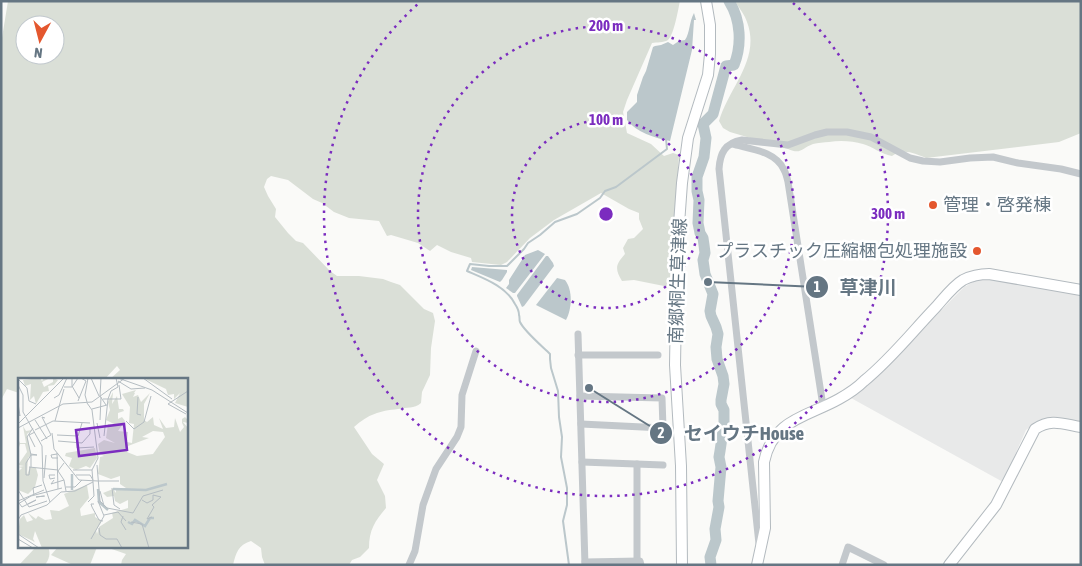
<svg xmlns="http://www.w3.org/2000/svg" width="1082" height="566" viewBox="0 0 1082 566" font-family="'Asap Condensed','Noto Sans JP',sans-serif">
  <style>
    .built { fill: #e8e9e9 }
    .green { fill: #dadfd7; fill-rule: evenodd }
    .water { fill: #bbc7cb }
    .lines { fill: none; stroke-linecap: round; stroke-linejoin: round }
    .stream { stroke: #bbc7cb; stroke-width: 2 }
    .river { stroke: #bbc7cb; stroke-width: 11 }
    .secondary-casing { stroke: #b3babf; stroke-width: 12 }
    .street { stroke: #c3c8cc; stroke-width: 7 }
    .secondary { stroke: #fff; stroke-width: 10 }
    .ring { fill: none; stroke: #7b2cbf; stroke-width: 2.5; stroke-dasharray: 2.5 5 }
    .poi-dot { fill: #e4572e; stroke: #fff; stroke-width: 2 }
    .labels { text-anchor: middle; stroke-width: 5; stroke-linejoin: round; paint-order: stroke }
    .poi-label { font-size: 18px; fill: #657683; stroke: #fff; text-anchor: start }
    .street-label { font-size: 18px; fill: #657683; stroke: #fff }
    .inset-river { fill: none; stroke: #bbc7cb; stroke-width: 2.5 }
    .inset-road { fill: none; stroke: #b5bdc2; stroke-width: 1 }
    .view { fill: #7b2cbf; fill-opacity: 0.15; stroke: #7b2cbf; stroke-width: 2.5 }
    .inset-edge { fill: none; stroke: #657683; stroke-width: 2.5 }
    .centre { fill: #7b2cbf; stroke: #fff; stroke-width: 2.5 }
    .ring-label { font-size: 15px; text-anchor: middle; font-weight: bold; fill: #7b2cbf; stroke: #fff; stroke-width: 5; stroke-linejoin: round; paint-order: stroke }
    .leader { fill: none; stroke: #657683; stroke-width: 2 }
    .callout-dot { fill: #657683; stroke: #fff; stroke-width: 2 }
    .mark-label { font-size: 15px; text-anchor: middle; font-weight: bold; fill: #fff }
    .callout-label { font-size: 19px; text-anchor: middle; font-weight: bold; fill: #657683; stroke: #fff; stroke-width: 5; stroke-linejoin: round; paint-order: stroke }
  </style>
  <rect width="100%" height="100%" fill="#fafaf8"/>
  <path class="built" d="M994,279L1081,295V422L1054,417L1038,421L1026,430L1003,482L851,398L872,381L964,287L977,280Z"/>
  <g class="green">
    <path d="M8,1H680C678,10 674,35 668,40C663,43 657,42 652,43L627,100L623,112L627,133L651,144L664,156L673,153L679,155L671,281L669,287L634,280L622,281C615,269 615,265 625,254L623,248L628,239L634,238L643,229L639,219V213L629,209L601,193L554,220L530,238L507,262L501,265L472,262L471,258L451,252L437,245L430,251L418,243L391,235L387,236L379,221L349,218L334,212L322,203L313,199L288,180L271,176L267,179L264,187L268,196L276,209L275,217L288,233L296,241L303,243L330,271L337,276H359L383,279L391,282L400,285L424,309L433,313L435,321L431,348L430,375L422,392L421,403C414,409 407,407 398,409C379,411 369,414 354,427L372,454L384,464L377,480L385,496L386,508C375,521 369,530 369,548L360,557L352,560L349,565H265L262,557L261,548L251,541C238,545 236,553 233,565H121L122,560L126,554L106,547H186V380H109L120,370L117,366L104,380H19V393L7,389L1,400V44ZM25,25H55V55H25Z"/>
    <path d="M735,1H1081V133L1059,142L926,158C914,153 903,148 892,156C881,154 873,147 863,144C853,141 840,140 829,142C824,142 818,143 813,144C802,148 801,155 788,149L730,132L723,128L719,121C729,87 761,59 747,22C745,15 739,8 735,1Z"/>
    <path d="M39,547H48C51,554 49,559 45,565H19L35,548Z"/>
    <path d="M58,547H97L90,565H73L51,555Z"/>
  </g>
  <g class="water">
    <path d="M694,13L696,20H694L692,50L670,141C655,138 636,132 627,120V112L637,102V95L643,77L646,71L653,47L655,46L661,45L668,42L673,45L679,41L685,40C690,33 689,22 694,13Z"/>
    <path d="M538,250L545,254L515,293H513L506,288L509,284V280L525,255Z"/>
    <path d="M546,256H548L553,263L554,266L524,306L522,307L517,296V295Z"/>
    <path d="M472,267L507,270V272L502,280L500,282L471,270Z"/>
    <path d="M557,278L565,280C573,290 572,309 566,320L536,305Z"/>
  </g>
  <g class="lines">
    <path class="stream" d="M569,565L563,521L567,505V488L561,457L562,437L559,417L558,391L551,368L550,359V354C543,347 524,331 520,322C519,320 520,317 519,315C519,311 517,307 515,304C506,286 483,278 467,271L470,264L489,266H507L524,249L528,243L540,235L555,222L577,214L600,198L605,191L616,187L667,149L666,139"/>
    <path class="river" d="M711,565L710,557L716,540L715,529L719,507L718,501L721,467L719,457L720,451L724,424V410L721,404V400L724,384L723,376L717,359L716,347L718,334L716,327L711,316L710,311L713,294L705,274L703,260L705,253L704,245L703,238L700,233L698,223L699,200L697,191V177L704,157L706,138L703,124L713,114L726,66L734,65C742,45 741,20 729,1"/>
    <defs>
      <g id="secondary">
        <path d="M682,565L681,466L675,365L677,252L682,183L688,138L708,75L710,54V25L706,1"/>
        <path d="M757,565L765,528L764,462C773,419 807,417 839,399C848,394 857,388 864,381C891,359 912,332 936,307C944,298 953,286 963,280C971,276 981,274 989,274L1081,290"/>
        <path d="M949,565L996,505L1035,429C1051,418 1063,424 1081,427"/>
      </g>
    </defs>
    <use href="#secondary" class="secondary-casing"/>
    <g class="street">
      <path d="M732,144C750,149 776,151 784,170C786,173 787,178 788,182L823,406"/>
      <path d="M578,334L585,565"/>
      <path d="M578,355H658"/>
      <path d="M580,396L662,398L663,428L581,424"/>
      <path d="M582,462L663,465"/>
      <path d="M759,544L719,169C720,153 725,143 742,140L788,145L815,135L827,132H847L871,137L910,158L923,161L940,162L970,158L993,157L1018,163L1061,169L1081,174"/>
      <path d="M637,561V464"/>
      <path d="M585,562L640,561L641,565"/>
      <path d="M409,565L415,551L423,505L432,480L436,469L457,437L461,427L462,395L476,351"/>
      <path d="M842,565L848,547L884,565"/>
    </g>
    <use href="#secondary" class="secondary"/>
  </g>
  <g class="ring">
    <circle cx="606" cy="214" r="94"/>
    <circle cx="606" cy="214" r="188"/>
    <path d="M793 3A282 282 0 1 1 419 3"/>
  </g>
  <g class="poi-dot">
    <circle cx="933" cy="205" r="5"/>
    <circle cx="977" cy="251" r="5"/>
  </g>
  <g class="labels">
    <g class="poi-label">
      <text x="943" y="211">管理・啓発棟</text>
      <text x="967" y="257" text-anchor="end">プラスチック圧縮梱包処理施設</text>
    </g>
    <g class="street-label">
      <text transform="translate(678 281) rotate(-88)" y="6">南郷桐生草津線</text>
    </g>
  </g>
  <g transform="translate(18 378)">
    <rect width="170" height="170" fill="#fafaf8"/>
    <path d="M22,0L24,3L26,0H32L24,4L26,9L35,4V0L40,2L36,7L30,8L31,13L25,14L18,26L16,18L12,22L13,6L7,8L5,2ZM125,0H170V29L157,25L162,15L156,21V16L150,17L148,11ZM118,12L116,15H114H117L115,19L120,17L123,24L132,15L126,26V42L129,44L135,39L136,47L145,51L141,40L148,50L156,49L157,40L162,54L166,49L164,45V41L167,39L170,42V45L165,44L170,50V170H24L17,153L15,161L17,164L0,156L2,141L6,137L9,144L15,142L10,135L18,141L20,138L27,142L34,141L32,132L41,133L51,128L46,116L69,107L71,120L62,131L63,138L77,135V139L84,143L78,152L79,156L81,149L95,140L94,135L110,130V122L102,126L97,123L96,118L89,119L85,115L95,111L98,115V111L108,110L102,106V98L93,101L80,96L82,79L86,78L82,76L80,66L86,62L97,65L88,60L90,46H96L88,42L92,32L90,24L95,14L94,26L99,18L101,31H105L106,33L100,35V41L104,39L107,43L100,53L110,54L109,64L114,65L116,46L111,45L112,29L104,16ZM135,53L145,54L147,59L135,76L119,78L109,74L110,68L131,60L124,59ZM5,48L8,53L14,52L9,56L13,77L10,80L9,97L12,89L18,90L20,97L17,109L10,116L0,112V94L4,90L0,89L6,88L0,87L9,74L7,66H2L0,72V61L2,65H8ZM77,70L79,80L72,90L68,88L58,92L51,88L54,80L47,78L48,75Z" fill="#dadfd7" fill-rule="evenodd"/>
    <path class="inset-river" d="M80,111L81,124L90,132M95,111L128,112L149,106M54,112V96M110,144L114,146L117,142L127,148L132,140H136"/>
    <path class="inset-road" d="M54,0V8L61,20M73,0L81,18M83,0L82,18L88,27M100,0L134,12L170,35M125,0L154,21M0,1L9,10L11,23L18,26M100,3L113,11L127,10M0,7L5,17V34L24,68L25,103L32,124M46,9H54L60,0M120,19L119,36L123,37M36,20L41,17L49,0M85,21H103L101,7M60,23L68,3L63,0M69,24L67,17L70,0M0,25L2,38L0,35M74,31L89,27M168,36L150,26L170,13M17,42L29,61M82,42L83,19M37,43L46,11M108,43L116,51L126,44L133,18M79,45L82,60M0,46L46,0M0,50L45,26L74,24L107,0M17,52L35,43L72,45M34,55L36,71L61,102L80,103M39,57L60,58L64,45M86,58L90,21L93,13L100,9L98,0M23,63L33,57L24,39L27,40M40,63L64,65L72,56V51M59,65V70L76,69M17,69L11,57L17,54M39,75L40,111M39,76L33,77L34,80H40M46,85L40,93L46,102L48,113M79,87L82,123L89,130L115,135L125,118L145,112M11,89L40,92M12,89L11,97H8V85L13,77L9,59L15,50M13,89V77H19L13,76M55,92H74M58,97H72L75,102M26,100L28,77M37,100L32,101L31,97H37M36,102L33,106L46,102M80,103H101M48,109H57L64,102M94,110L96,127L102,131M0,112L11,129L29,123M82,113L86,128M16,117L15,110L24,107M26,118L18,119L27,118M124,122L129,125L135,122V117L143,119L134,127L136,129L129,141L134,139M0,123L26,112M70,124L76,118L75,104M1,125L4,129L18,122L10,126M0,126L13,118L44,110M76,126H73L74,129L81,142L85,143M86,137L100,134L108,143M105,138L103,144L108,152M0,142L3,137L29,127L43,114L57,113L75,104L74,92L80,80L74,32L69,25M113,144L124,146L131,170M81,150L82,157L88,161H99L104,170M0,156L21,170M0,161L15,170M73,161L86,138L80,123"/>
    <path class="view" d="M106,46L109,72L61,78L58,52Z"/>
    <rect width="170" height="170" class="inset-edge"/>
  </g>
  <circle cx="606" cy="214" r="8" class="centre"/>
  <g class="ring-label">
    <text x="606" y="31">200 m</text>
    <text x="606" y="125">100 m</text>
    <text x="888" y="219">300 m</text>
  </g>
  <path class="leader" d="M708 282L817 287M589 388L661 433"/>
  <g class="callout-dot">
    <circle cx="708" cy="282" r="5"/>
    <circle cx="589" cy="388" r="5"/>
    <circle cx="817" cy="287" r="12"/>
    <circle cx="661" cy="433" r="12"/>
  </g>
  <g class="mark-label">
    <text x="817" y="292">1</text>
    <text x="661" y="438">2</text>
  </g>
  <g class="callout-label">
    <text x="868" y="294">草津川</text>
    <text x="744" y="440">セイウチHouse</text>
  </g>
  <rect width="1082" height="566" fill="none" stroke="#657683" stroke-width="5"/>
  <g transform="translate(40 40) rotate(187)"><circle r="24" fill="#ffffff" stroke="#c1c8cd"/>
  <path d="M0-4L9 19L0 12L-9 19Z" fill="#e4572e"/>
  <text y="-8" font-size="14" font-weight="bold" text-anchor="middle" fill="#657683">N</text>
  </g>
</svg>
